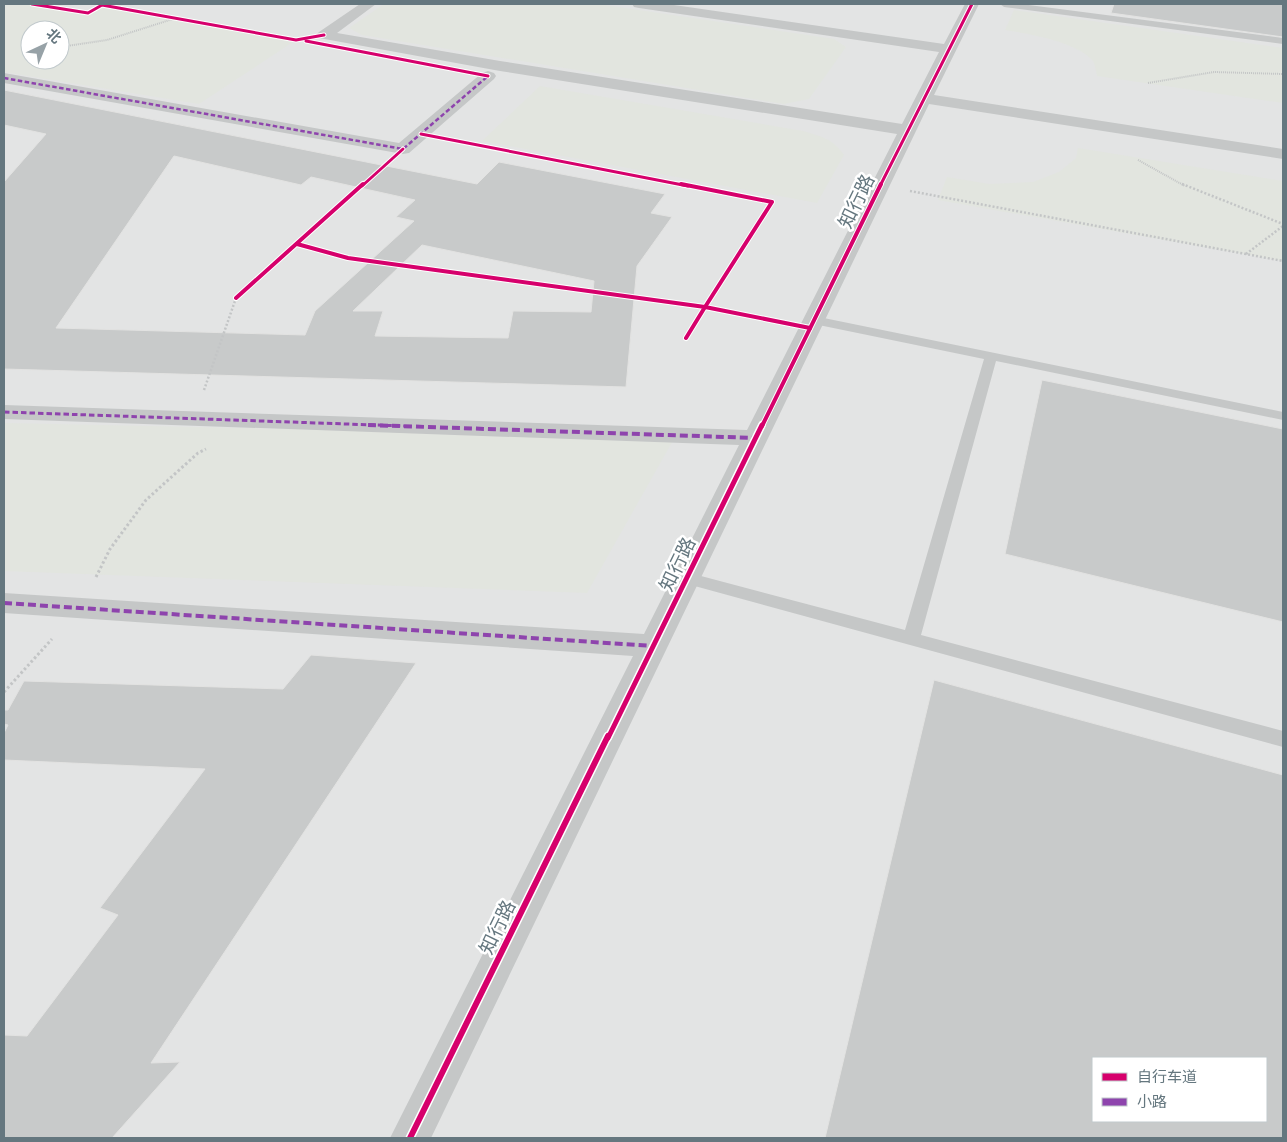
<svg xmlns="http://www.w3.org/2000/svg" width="1287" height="1142" viewBox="0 0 1287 1142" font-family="'Space Grotesk','Noto Sans SC',sans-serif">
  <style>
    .built { fill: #e3e4e4; fill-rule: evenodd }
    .green { fill: #e2e5df; fill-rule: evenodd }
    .building { fill: #c8caca; stroke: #e2e2e1; fill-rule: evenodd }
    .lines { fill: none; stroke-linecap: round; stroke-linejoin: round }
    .path-far2 { stroke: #c3c5c6; stroke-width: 2; stroke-dasharray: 1 1; stroke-linecap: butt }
    .path-far1 { stroke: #c3c5c6; stroke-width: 2.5; stroke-dasharray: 2 2; stroke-linecap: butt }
    .path { stroke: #c3c5c6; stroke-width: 3; stroke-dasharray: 2.5 2.5; stroke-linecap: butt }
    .service { fill: #c5c7c7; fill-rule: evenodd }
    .minor { fill: #c5c7c7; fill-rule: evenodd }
    .quiet-far2 { stroke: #8e44ad; stroke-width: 2.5; stroke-dasharray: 4.5 2.5; stroke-linecap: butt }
    .quiet-far1 { stroke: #8e44ad; stroke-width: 3; stroke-dasharray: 5.5 3; stroke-linecap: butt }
    .quiet { stroke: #8e44ad; stroke-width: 4; stroke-dasharray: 8 4; stroke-linecap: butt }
    .cycleway-far3-casing { stroke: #fff; stroke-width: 5 }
    .cycleway-far2-casing { stroke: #fff; stroke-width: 6 }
    .cycleway-far1-casing { stroke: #fff; stroke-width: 8 }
    .cycleway-casing { stroke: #fff; stroke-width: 9 }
    .cycleway-far3 { stroke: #d6006c; stroke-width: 3 }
    .cycleway-far2 { stroke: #d6006c; stroke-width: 4 }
    .cycleway-far1 { stroke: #d6006c; stroke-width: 5 }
    .cycleway { stroke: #d6006c; stroke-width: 6 }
    .labels { text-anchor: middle; stroke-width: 5; stroke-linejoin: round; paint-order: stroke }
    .street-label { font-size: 19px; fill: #65777f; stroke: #fff }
  </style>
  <rect width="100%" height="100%" fill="#f3f3f1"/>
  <path class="built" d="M4,4H1283V1138H4ZM30,30H60V60H30ZM1093,1058H1266V1121H1093Z"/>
  <g class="green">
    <path d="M4,4H29L88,13L102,5L296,40L199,104L4,72ZM30,30H60V60H30Z"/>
    <path d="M384,4H598L834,39L846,47L809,99L784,104L362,35L349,28Z"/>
    <path d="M1014,10L1283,48V103L1097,76C1096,71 1095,64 1093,61C1077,42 1029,34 1005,30Z"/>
    <path d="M540,86L803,131C822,137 832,138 844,155L817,203L482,141Z"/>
    <path d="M1078,148L1283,181V261L938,200L947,177L989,184L1033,182L1059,172L1076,158Z"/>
    <path d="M4,423L675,437L587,593L4,571Z"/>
  </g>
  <g class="building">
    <path d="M1114,4H1283V37L1111,13Z"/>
    <path d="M4,90L477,184L499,162L665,194L651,213L672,217L637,266L626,387L4,369V182L46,134L4,125ZM174,156L301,185L311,177L415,200L396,217L414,221L315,311L305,335L56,328ZM422,245L594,281L591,312L513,311L508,338L375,336L383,311H353Z"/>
    <path d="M1042,380L1283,429V622L1005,554Z"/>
    <path d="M311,655L416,663L151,1063L180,1062L112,1138H4V1035L27,1036L118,915L100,908L205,769L4,760V733L8,725L4,724V710H8L24,681L283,689Z"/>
    <path d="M934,680L1283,775V1138H825ZM1093,1058H1266V1121H1093Z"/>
  </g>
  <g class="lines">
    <g class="path-far2">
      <path d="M60,47L107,40L176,18"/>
      <path d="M1148,83L1214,72L1283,74"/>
      <path d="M1138,160L1185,186"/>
    </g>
    <g class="path-far1">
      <path d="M1182,184L1283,224"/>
      <path d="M910,191L1283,261"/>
      <path d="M1246,254L1283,226"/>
      <path d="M204,390L236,298"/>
    </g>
    <g class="path">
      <path d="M96,577L110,549L146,500L198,453L206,449"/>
      <path d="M4,692L52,639"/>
    </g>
    <g class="service">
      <path d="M1000,4H1021L1283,38V44L1004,7Z"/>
      <path d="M814,316L1283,412V420L996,361L921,635L1283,731V747L680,582L678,578L680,574L686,572L905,630L984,359L809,323L808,320Z"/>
    </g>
    <g class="minor">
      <path d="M360,4H376L337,33L500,61L902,124L939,52L639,8L634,7L632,4H667L944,44L965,4H979L934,95L1283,149V159L929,104L431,1138H390L633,656L4,613V593L644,634L739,445L4,419V405L747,430L897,134L500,71L319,38L316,35L319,32Z"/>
      <path d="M488,71L494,73L496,76L494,79L409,153L403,154L4,83V73L399,143L482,73Z"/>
    </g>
    <path class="quiet-far2" d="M4,78L403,149L488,76"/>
    <path class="quiet-far1" d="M4,412L404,426"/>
    <g class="quiet">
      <path d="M368,425L756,438"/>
      <path d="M4,603L653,646"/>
    </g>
    <defs>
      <g id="cycleway-far3">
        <path d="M32,4L88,13L102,5L296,40L324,35"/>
        <path d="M306,41L488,76"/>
        <path d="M421,134L688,186"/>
        <path d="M362,186L403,149"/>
        <path d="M880,186L972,4"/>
      </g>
      <g id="cycleway-far2">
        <path d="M681,184L772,202L705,307L810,328"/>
        <path d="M297,244L348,258L705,307L686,338"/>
        <path d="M236,298L363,184"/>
        <path d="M762,426L881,184"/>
      </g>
      <path id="cycleway-far1" d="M608,738L762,425"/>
      <path id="cycleway" d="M410,1138L608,736"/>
    </defs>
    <use href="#cycleway-far3" class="cycleway-far3-casing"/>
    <use href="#cycleway-far2" class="cycleway-far2-casing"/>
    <use href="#cycleway-far1" class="cycleway-far1-casing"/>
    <use href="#cycleway" class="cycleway-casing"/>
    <use href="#cycleway-far3" class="cycleway-far3"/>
    <use href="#cycleway-far2" class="cycleway-far2"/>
    <use href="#cycleway-far1" class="cycleway-far1"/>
    <use href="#cycleway" class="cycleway"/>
  </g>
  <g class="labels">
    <g class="street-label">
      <text transform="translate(856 201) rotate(-64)" y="7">知行路</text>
      <text transform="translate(677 564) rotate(-64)" y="7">知行路</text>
      <text transform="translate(497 927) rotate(-64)" y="7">知行路</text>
    </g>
  </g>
  <rect width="1287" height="1142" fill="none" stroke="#65777f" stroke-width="10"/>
  <rect x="1092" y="1057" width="175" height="65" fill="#ffffff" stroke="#c1c9cc"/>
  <rect x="1102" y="1073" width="25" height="8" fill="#d6006c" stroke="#c1c9cc"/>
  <text x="1137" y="1082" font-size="15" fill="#65777f">自行车道</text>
  <rect x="1102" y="1098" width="25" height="8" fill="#8e44ad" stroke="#c1c9cc"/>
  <text x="1137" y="1107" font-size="15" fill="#65777f">小路</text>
  <g transform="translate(45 45) rotate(44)"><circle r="24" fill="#ffffff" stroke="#c1c9cc"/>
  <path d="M0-4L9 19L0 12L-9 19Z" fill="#97a2a7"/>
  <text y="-8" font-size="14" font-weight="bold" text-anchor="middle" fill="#65777f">北</text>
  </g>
</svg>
